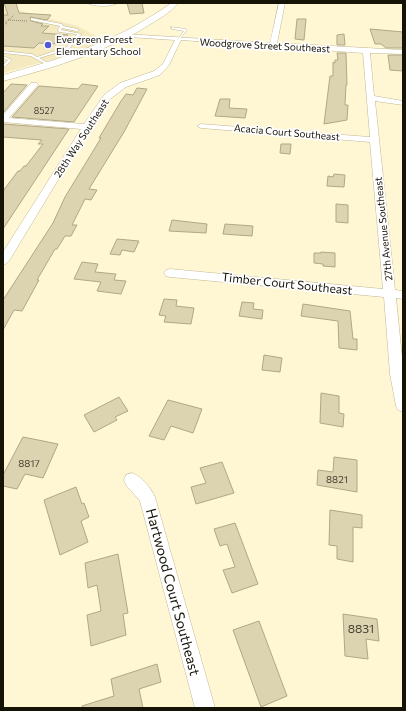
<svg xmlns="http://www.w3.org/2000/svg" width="406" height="711" viewBox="0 0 406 711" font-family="Commissioner,sans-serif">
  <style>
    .built { fill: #f4e9bf }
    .building { fill: #dcd4b1; stroke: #afa786 }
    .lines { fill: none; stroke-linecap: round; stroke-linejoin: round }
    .service-casing { stroke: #c0b896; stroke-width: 1 }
    .minor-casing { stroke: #c0b896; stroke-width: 1 }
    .tertiary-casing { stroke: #c0b896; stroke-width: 1 }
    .path { stroke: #8d876f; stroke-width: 1; stroke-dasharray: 1 1; stroke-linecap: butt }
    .service { fill: #fff; fill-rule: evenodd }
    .minor { fill: #fff; fill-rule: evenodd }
    .tertiary { fill: #fff; fill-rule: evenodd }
    .poi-dot { fill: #535ad0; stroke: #fff; stroke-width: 1.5 }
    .labels { text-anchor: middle; stroke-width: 3.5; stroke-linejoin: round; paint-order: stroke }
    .far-number-label { font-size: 9px; fill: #474231 }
    .far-poi-label { font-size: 10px; fill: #151206; stroke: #fff; text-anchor: start }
    .far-street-label { font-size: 10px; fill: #151206; stroke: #fff }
    .number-label { font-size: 10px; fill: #474231 }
    .street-label { font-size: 12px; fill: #151206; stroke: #fff }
    .near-number-label { font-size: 12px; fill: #474231 }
    .near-street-label { font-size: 14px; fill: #151206; stroke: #fff }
  </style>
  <rect width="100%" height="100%" fill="#fff6d3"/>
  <path class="built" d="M3,9L21,11L77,26L106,41L57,58L3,73Z"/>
  <g class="building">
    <path d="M4,3H16L19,13L51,15L47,20L30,17L31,21L43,24L41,26H49L42,33L68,35L60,44L39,43L34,48L3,46V15H8Z"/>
    <path d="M127,3H142L144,13L130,14Z"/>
    <path d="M297,19H306L304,40L295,39Z"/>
    <path d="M370,29L403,32V48H386L381,44H375Z"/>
    <path d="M344,34L345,45H337V35Z"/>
    <path d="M337,53H346L347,85H346L345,105H348L347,120L324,124L330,76H333V62L335,63V60H338Z"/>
    <path d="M388,55H403V71L390,70Z"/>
    <path d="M11,84L27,85L3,113V93Z"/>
    <path d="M82,84L98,86L74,122L12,117L39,86L78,89Z"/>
    <path d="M137,88L147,89L124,132L89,189L97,190L91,200L85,199L72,225H77L71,236H65L57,249H55L37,280H39L22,311L14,310L3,330V300L53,223L65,197L101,138H99L121,101L126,94L133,95Z"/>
    <path d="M220,99H230L229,108L247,109L245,118L215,116Z"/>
    <path d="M3,124L69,129L3,229V191L18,171H20L24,166H26L43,144H38L42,140L3,137Z"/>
    <path d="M281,144H291L290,154L280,153Z"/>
    <path d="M334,174L345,175L344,187L327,186L328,176L333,177Z"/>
    <path d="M336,204L348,205V223L336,222Z"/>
    <path d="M172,220L207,224L206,233L169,231Z"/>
    <path d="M225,224L253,226L252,236L223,234Z"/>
    <path d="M117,239L139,241L134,252L122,250L120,255L110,254Z"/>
    <path d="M321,252L335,253V267L323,266V264L314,263V253H321Z"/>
    <path d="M82,262L98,264L95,272L116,274L114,280L126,281L121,294L97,291L101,282L74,279Z"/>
    <path d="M164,299L177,300L176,306L194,308L191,324L164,322L166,316L159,315Z"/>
    <path d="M242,302L254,303L253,309L263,310L262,319L239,316Z"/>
    <path d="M303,304L350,311L353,339H357V350L339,348L338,321L301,316Z"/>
    <path d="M264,355L282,358L280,372L262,370Z"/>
    <path d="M321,393L339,396V413L344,414L343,427L320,423Z"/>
    <path d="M119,397L128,411L115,417L117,420L94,432L84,415Z"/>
    <path d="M168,400L202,409L193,433L171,426L164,440L149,436Z"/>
    <path d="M23,437L58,444L43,478L25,474L17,489L3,486V475Z"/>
    <path d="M334,457L357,460V492L317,485L318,470L333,472Z"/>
    <path d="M222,462L234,493L196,504L191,487L206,483L200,468Z"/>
    <path d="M76,487L82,504L84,503L89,517L81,521L88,542L60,555L44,500Z"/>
    <path d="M330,510L362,515V528L353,527V562L337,559V546L329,545Z"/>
    <path d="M235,523L258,584L232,593L223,570L235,567L227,544L220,546L214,529Z"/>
    <path d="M118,554L128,613L123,614L126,635L91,646L87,615L101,611L97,585L88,588L85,563Z"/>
    <path d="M343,614L377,619L379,641L366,639L368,659L345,656Z"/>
    <path d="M259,621L287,696L261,707L233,630Z"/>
    <path d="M157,664L161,682L139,689L143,708H83L82,706L114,696L111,679Z"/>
  </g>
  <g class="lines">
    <defs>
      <g id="service">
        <path d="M31,18L62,24L63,26L78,29V31L77,32L76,31L62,28L61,30L82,34L79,36L69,49L39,58L50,64V66H49L31,56L3,53V51L32,54L37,57L67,47L77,34L59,32L58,30L60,26L31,20Z"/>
        <path d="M171,27L186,29L187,30L178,41L177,40L184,31L172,29Z"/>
        <path d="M3,56L12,60L3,68V65L8,60L3,58Z"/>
      </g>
      <g id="minor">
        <path d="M87,3H118C111,7 94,7 87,3Z"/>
        <path d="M279,3H285L277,43L403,50V54L370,53L374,96L403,101V105L375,101L395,290L403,291V299L396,298L403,367V412L398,410L396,406L390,374L384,297L170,277L166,276L164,273L166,270L170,269L383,289L370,142L201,128L197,126L201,124L370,137L363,53L181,40L169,65L160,75L126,87L110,99L90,127L9,261L7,263L3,265V252L81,129L3,122V115L31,83H37L38,85L9,118L84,124L104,95L120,83L154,71L163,64L175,40L128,37L126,36V34L270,43Z"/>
        <path d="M132,473C141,476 151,488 155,497L215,708H195L140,501L126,485L124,480L126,475Z"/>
      </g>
      <path id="tertiary" d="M171,3H178C171,12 159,19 149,25C105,52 53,68 3,81V75C64,58 119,41 171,3Z"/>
    </defs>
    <use href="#service" class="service-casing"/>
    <use href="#minor" class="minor-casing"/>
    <use href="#tertiary" class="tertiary-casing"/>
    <g class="path">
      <path d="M8,20L27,21"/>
      <path d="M7,24L5,23L14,15"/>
    </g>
    <use href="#service" class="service"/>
    <use href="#minor" class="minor"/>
    <use href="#tertiary" class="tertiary"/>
  </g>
  <circle class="poi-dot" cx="48" cy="45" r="4"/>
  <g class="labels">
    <g class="far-number-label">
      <text x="44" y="114">8527</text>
    </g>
    <g class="far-poi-label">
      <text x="56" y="43">Evergreen Forest<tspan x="56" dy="12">Elementary School</tspan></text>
    </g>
    <g class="far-street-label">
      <text transform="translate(265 45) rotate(3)" y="4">Woodgrove Street Southeast</text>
      <text transform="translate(287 132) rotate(5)" y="4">Acacia Court Southeast</text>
      <text transform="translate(81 138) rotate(-57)" y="4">28th Way Southeast</text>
      <text transform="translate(383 229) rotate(-96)" y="4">27th Avenue Southeast</text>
    </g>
    <g class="number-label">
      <text x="29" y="467">8817</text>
      <text x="337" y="483">8821</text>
    </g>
    <g class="street-label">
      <text transform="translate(287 284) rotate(6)" y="4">Timber Court Southeast</text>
    </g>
    <g class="near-number-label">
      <text x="361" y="633">8831</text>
    </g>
    <g class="near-street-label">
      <text transform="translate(173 592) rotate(75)" y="5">Hartwood Court Southeast</text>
    </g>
  </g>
  <rect width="406" height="711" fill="none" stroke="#151206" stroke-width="8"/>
</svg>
